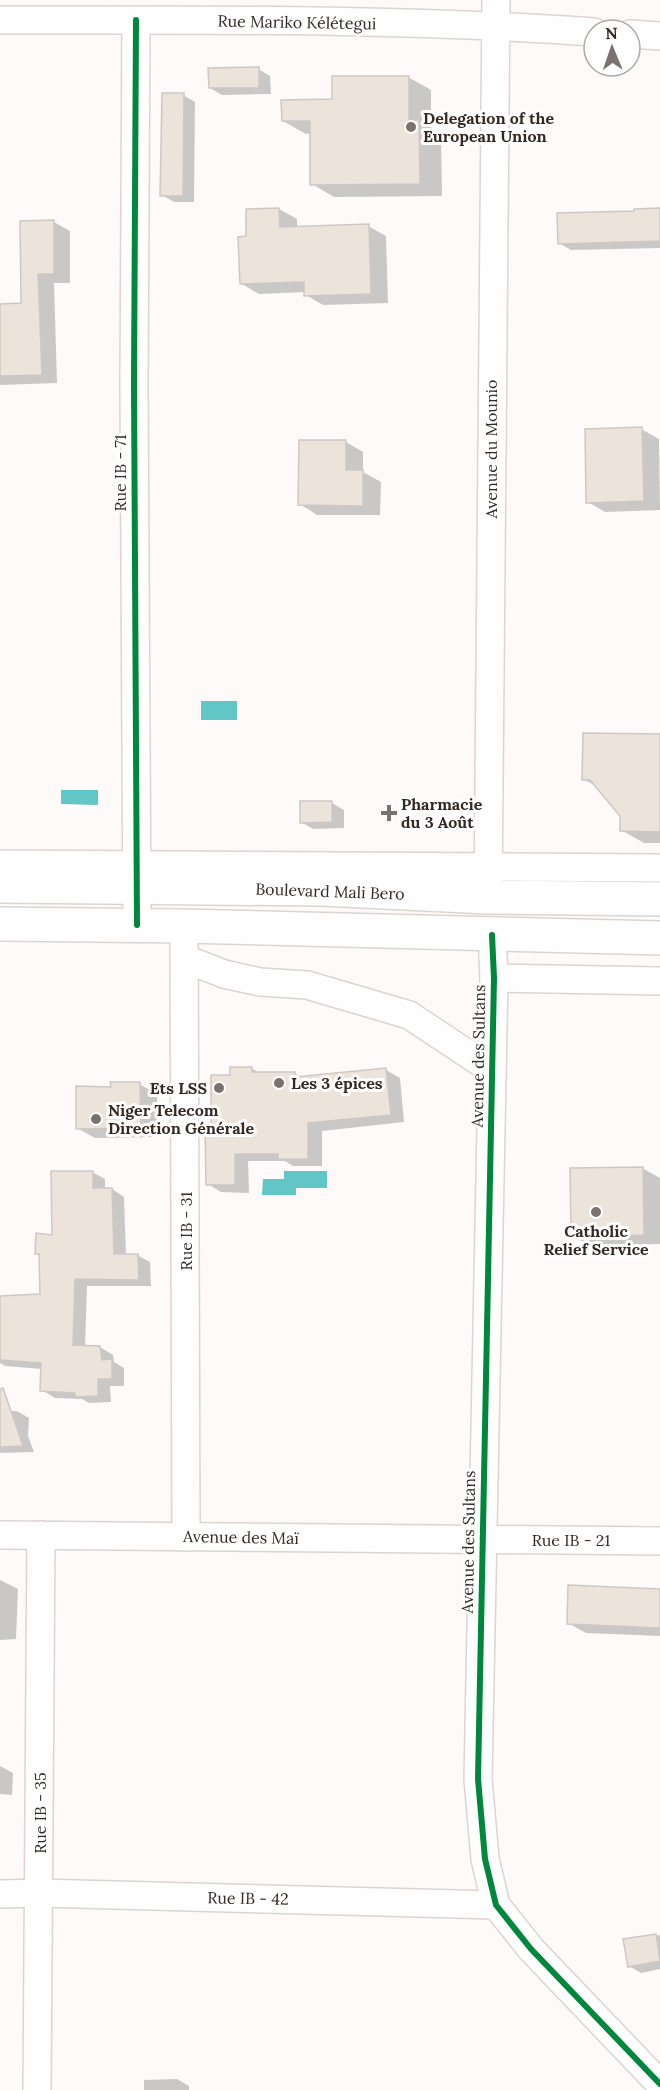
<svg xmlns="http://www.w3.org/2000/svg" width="660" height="2090" viewBox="0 0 660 2090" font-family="Lora,serif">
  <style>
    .water { fill: #62c6c7 }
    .shadow { fill: #0003 }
    .building { fill: #ece3db; stroke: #cec8c5; stroke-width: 1.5 }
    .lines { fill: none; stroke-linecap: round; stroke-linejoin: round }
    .minor-casing { stroke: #dbd5d2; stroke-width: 30 }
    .major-casing { stroke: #dbd5d2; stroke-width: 36 }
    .minor { stroke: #fffefe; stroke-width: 27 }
    .major { stroke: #fffefe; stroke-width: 33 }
    .cycleway-casing { stroke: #fff; stroke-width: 10 }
    .cycleway { stroke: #00873e; stroke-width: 6 }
    .poi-dot { fill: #7a726f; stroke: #fff; stroke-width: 2 }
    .labels { text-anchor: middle; stroke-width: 6; stroke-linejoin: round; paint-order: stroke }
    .street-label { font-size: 16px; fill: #332824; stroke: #fff }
    .poi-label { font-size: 16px; font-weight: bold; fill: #332824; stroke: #fff; text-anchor: start }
  </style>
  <rect width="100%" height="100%" fill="#fdfaf9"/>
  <g class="water">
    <rect x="201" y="701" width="36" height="19"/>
    <path d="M61,790H98V805L61,804Z"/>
    <path d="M284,1171H327V1188H296V1195H262L263,1179H284Z"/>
  </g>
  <g class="shadow">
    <path d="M258,69L270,76L271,94L222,95L210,88Z"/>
    <path d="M408,77L431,90V129L441,135L442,196L334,197L312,184V133L306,134L283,121L334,101Z"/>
    <path d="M183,95L195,102L194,202H174L162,195Z"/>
    <path d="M279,209L297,219V228L368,226L386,236L388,303L323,305L306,295V292L259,294L242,284L248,238Z"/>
    <path d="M660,210V248L571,250L559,243L636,213Z"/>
    <path d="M54,222L70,231V283H54L57,383L0,385V306L22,305Z"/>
    <path d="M641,429L659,439L660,510L605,512L588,502Z"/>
    <path d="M346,442L363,452V472L381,482L380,515H317L300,504Z"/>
    <path d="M660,736V843H644L621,830V815L598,787L583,779Z"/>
    <path d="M332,803L344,810V828L313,829L301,822Z"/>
    <path d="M251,1068L260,1073H295L302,1078L386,1070L400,1078L404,1122L322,1131V1166H293L285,1161H248L249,1193L221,1192L208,1184L212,1129L231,1076Z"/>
    <path d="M139,1084L157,1094L158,1137L95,1138L77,1128L113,1089Z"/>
    <path d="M642,1168L660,1178V1244L590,1246L573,1236Z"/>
    <path d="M92,1172L105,1179V1189H112L124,1197L126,1255H137L150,1262L151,1286H87L85,1347H100L113,1355L114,1362L124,1368V1386H110L111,1402L89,1403L82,1399L55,1398L42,1390V1369L5,1366L0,1363V1297L42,1296L41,1256L37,1254L53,1236Z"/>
    <path d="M0,1411H17L29,1418L28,1436L34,1452L0,1453Z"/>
    <path d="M0,1580L18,1589L16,1639L0,1640Z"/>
    <path d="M660,1591V1636L586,1633L568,1623Z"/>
    <path d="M0,1766L13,1773L12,1795L0,1794Z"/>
    <path d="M660,1935V1969L641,1973L629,1966L625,1940Z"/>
    <path d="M177,2079L189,2086V2090H144V2080Z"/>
  </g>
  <g class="building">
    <path d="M259,67V88H209L208,68Z"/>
    <path d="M332,76H409V120H419L420,184L310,185V121H282L281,100L332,99Z"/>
    <path d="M162,93H184L183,196H160Z"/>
    <path d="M279,208L280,227L369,224L371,294L304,296V282L240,284L238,237L246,236V209Z"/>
    <path d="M660,208V241L558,244L557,213L634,211V209Z"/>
    <path d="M54,220V274H38L42,375L0,376V304L21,303L20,221Z"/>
    <path d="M642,427L644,501L586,503L585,429Z"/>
    <path d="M299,440H346V470H363V506L298,505Z"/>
    <path d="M583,733L660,734V832L620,831V816L590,780H582Z"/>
    <path d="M300,801H332V822L300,823Z"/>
    <path d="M230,1067H252V1072H295V1077L386,1068L391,1115L308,1123V1159H278V1154H235V1185H206L205,1128H211V1075H230Z"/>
    <path d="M110,1082H140L141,1128L76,1129V1086L111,1087Z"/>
    <path d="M643,1167L644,1235L571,1236L570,1168Z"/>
    <path d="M51,1171H93V1188H112L114,1254H138L139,1280L75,1279L73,1345L100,1346L102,1360L112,1359V1379H98V1396L75,1397V1393L40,1391L41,1363L0,1360V1296L40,1294L39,1254H35L36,1233L52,1235Z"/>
    <path d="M3,1388L23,1446L0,1447V1389Z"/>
    <path d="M568,1585L660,1589V1628L567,1624Z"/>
    <path d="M656,1934L660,1961L628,1967L623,1939Z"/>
  </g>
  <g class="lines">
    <defs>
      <g id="minor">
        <path d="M0,20C198,20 397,18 594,32"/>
        <path d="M136,20L134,384L137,925"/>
        <path d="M630,34L660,36"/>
        <path d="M0,864L660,868"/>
        <path d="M488,897L496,0"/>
        <path d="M184,926L186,1537"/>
        <path d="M492,935L494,978L478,1779L485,1859L496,1905L531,1949L660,2084"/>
        <path d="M186,959L224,974L260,982L307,985L409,1015L492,1070"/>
        <path d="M494,978L660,981"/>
        <path d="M0,1535L660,1541"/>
        <path d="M0,1894L39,1893L496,1905"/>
        <path d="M37,2090L41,1535"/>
      </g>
      <g id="major">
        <path d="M0,886L322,889L488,897L660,899"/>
        <path d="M0,924L184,926L660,938"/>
      </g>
    </defs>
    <use href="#minor" class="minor-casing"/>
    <use href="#major" class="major-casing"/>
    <use href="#minor" class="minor"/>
    <use href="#major" class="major"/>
    <defs>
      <g id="cycleway">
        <path d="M136,20L134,384L137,925"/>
        <path d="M492,935L494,978L478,1779L485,1859L496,1905L531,1949L660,2084"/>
      </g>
    </defs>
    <use href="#cycleway" class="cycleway-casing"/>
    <use href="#cycleway" class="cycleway"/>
  </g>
  <g class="poi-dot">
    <circle cx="411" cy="127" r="6"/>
    <path d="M386 804h6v6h6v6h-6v6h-6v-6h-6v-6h6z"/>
    <circle cx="279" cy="1083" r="6"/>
    <circle cx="219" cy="1088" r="6"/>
    <circle cx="96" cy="1119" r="6"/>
    <circle cx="596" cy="1212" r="6"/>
  </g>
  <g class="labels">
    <g class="street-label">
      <text transform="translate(297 22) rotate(1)" y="6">Rue Mariko Kélétegui</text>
      <text transform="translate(491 449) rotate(-90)" y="6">Avenue du Mounio</text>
      <text transform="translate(120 473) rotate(-90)" y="6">Rue IB - 71</text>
      <text transform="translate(330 891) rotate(2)" y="6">Boulevard Mali Bero</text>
      <text transform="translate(478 1056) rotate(-89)" y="6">Avenue des Sultans</text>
      <text transform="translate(186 1231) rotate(-90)" y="6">Rue IB - 31</text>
      <text transform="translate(241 1537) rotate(1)" y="6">Avenue des Maï</text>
      <text x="571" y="1546">Rue IB - 21</text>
      <text transform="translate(468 1542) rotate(-89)" y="6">Avenue des Sultans</text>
      <text transform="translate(40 1813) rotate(-90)" y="6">Rue IB - 35</text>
      <text transform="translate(248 1898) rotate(1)" y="6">Rue IB - 42</text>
    </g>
    <g class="poi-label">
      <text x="423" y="124">Delegation of the<tspan x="423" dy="18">European Union</tspan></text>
      <text x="401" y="810">Pharmacie<tspan x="401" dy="18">du 3 Août</tspan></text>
      <text x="291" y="1089">Les 3 épices</text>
      <text x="207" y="1094" text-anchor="end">Ets LSS</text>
      <text x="108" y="1116">Niger Telecom<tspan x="108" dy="18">Direction Générale</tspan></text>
      <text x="596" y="1237" text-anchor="middle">Catholic<tspan x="596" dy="18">Relief Service</tspan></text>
    </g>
  </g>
  <g transform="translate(612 48) rotate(358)"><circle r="28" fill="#ffffff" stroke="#ada9a7" stroke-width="1.5"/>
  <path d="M0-4.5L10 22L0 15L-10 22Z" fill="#7a726f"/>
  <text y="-9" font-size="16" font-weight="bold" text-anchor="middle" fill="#332824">N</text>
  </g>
</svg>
